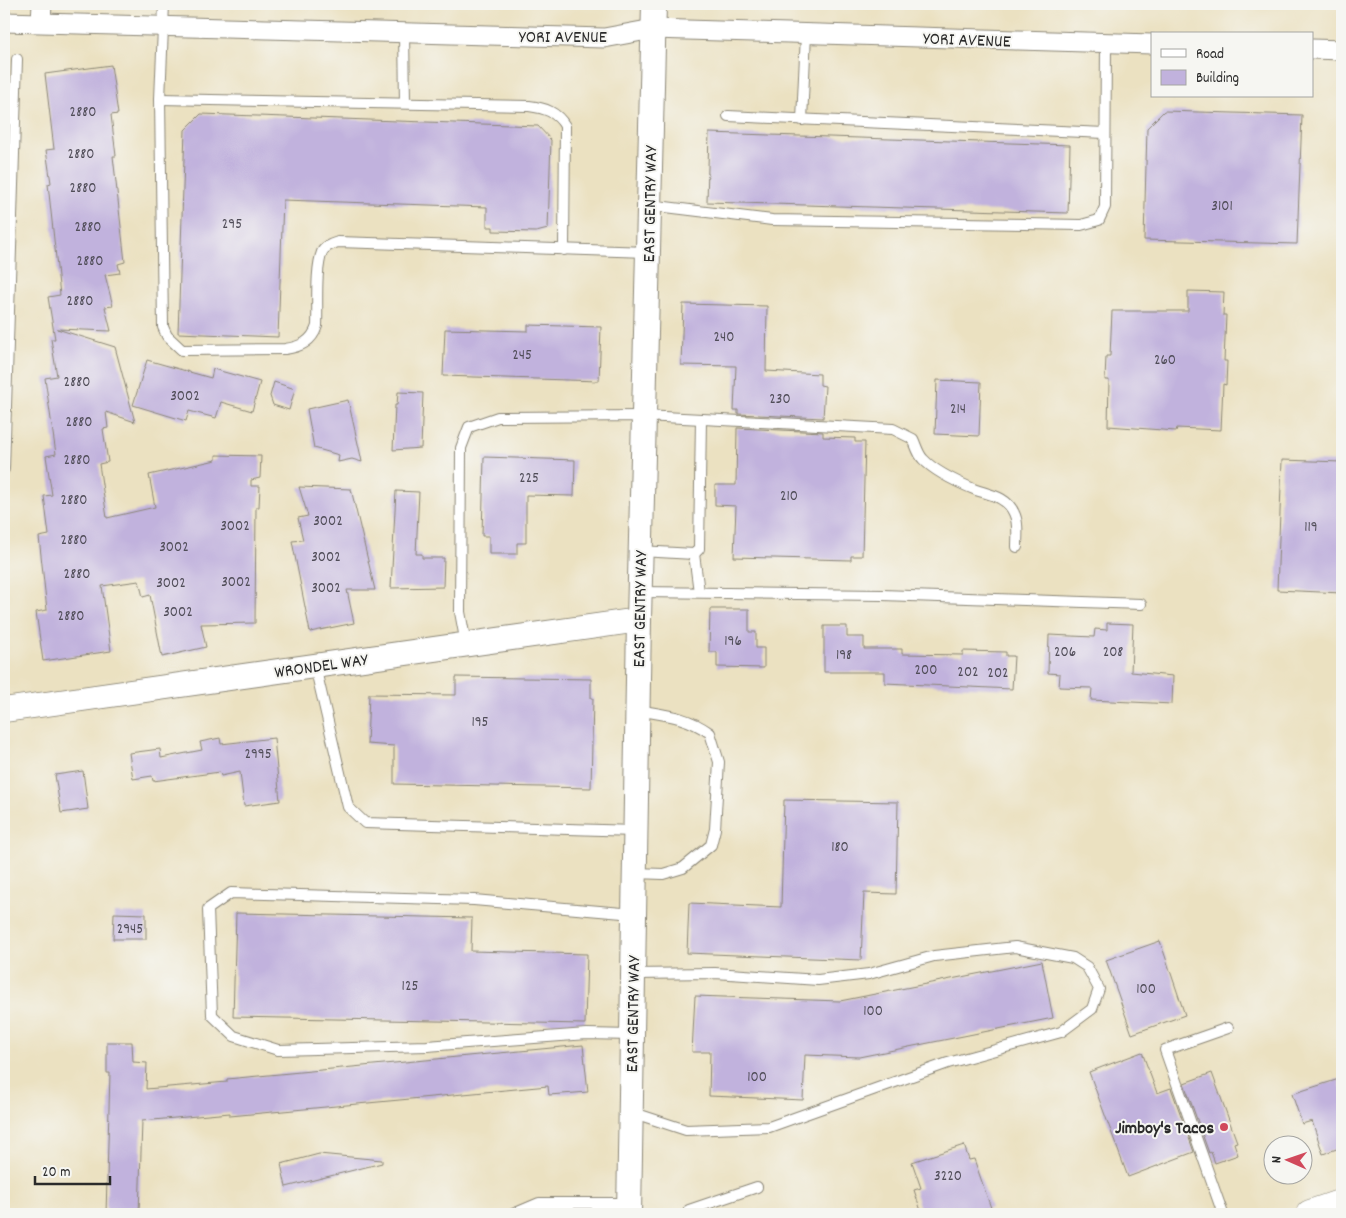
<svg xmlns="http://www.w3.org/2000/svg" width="1346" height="1218" viewBox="0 0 1346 1218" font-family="Dekko,sans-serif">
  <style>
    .building { fill: #c1b2dd }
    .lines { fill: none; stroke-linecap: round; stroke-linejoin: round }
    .service-casing { stroke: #8b8676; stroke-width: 12 }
    .minor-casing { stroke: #8b8676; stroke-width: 21 }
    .tertiary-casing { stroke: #8b8676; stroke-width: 26 }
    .primary-casing { stroke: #8b8676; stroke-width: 29 }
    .service { stroke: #fff; stroke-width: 10 }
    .minor { stroke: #fff; stroke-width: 19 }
    .tertiary { stroke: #fff; stroke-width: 24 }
    .primary { stroke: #fff; stroke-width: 28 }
    .poi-dot { fill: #d1495b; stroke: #f6f6f2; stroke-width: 2 }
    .labels { text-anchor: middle; stroke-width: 4; stroke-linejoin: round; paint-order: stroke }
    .number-label { font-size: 15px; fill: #504d58 }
    .street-label { font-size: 18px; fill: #2b2b2b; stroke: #f6f6f2 }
    .poi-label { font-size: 18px; font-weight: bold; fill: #2b2b2b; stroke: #f6f6f2; text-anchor: end }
  </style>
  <rect width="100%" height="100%" fill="#f6f6f2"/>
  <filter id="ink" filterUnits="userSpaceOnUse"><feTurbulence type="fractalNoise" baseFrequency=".02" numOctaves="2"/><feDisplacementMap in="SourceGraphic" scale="10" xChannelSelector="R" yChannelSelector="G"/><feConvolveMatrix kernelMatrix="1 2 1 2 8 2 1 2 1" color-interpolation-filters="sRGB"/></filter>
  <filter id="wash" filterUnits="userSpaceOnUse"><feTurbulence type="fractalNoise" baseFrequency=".0096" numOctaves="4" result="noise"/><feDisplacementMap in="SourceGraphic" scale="20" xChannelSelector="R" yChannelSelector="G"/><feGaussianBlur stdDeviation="1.12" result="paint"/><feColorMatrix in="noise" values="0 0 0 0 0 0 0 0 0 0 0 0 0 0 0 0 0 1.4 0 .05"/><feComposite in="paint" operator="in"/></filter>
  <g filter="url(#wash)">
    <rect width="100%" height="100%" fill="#ebe1c1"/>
    <g id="blocks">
      <g class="building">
        <path d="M111,65L118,114L111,115L116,156H113L125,262L118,264L120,273L105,275L113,306L105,307L111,331L57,329L115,347L135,422L106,412L108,428L103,429L108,462L99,464L107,518L155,507L149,475L216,460V455L261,456L260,478L251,480V486H260L259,507H256L255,623L201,624L206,647L162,657L150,595L143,597L139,581L102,586L111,651L43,661L36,612L47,610L39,537L49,535L44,496L52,495L46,456L56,454L45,378L57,376L51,339H55L48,297L60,295L48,184L51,183L46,150L54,149L45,74Z"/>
        <path d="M1164,111L1302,115L1297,244L1144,240L1147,128Z"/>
        <path d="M201,114L538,126L551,140L548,229L536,232L493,231V227H487V207L283,200L278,337L178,333L185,130Z"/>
        <path d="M709,133L1070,145L1068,213L707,202Z"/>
        <path d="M1188,291L1224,292L1223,315H1226L1224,361H1227L1226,385L1223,384L1221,430L1177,428L1176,431L1108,426L1109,380H1105L1106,356H1110L1112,311H1188Z"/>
        <path d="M683,304L767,306L766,371L820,374V385L825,386L823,418L738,414V410H734L736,366L681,365Z"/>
        <path d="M528,325L601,327L599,381L443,376L445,329L528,331Z"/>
        <path d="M147,360L211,378L213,369L260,382L252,411L221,402L216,418L189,411L186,421L133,405Z"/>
        <path d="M937,380L981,382L979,436L935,434Z"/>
        <path d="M274,382L295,389L289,410L273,405L270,396Z"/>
        <path d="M398,392L423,393L421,448L393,450L395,405H397Z"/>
        <path d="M348,400L361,457L362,462L352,459L338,462L339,455L314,448L307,409Z"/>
        <path d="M737,428L823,432V437L855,438V442H865L862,556H851V560L734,557L736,506L715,505V485H736Z"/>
        <path d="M484,457L575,460L574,496L526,495V543H517V554H489V536H482Z"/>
        <path d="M1282,460L1342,462V593L1277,590Z"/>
        <path d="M299,487L351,489L375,590H347L354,623L310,632L292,541L303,540L298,518L308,516Z"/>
        <path d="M396,491L419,492L416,554H422V558H444L443,587L391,588Z"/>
        <path d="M710,609H749V632H756V648H764V668L717,667V652H709Z"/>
        <path d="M1107,623L1133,624L1131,672L1173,676L1172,704L1091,700L1092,688L1059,687L1060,674L1048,673L1049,635L1094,637L1095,629L1107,630Z"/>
        <path d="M824,626H847V637H864V649H902V654L963,655V651L1006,652V656H1014L1012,689L885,683V672H824Z"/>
        <path d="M456,677L591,679V698H593L591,788L394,784V746L367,744L369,694L456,695Z"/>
        <path d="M220,738L221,744L274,738L280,801L244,806L240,772L221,776L220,772L153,781L152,776L133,779L129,753L160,749L161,758L202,750L200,742Z"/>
        <path d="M83,771L88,809L61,813L55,775Z"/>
        <path d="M784,800L898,802L896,894L864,893L861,960L687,953L689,903L781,907Z"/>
        <path d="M114,913L146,914V939H113Z"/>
        <path d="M236,913L472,918L471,951L587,954L585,1024L233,1017Z"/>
        <path d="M1160,941L1185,1015L1132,1034L1106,960Z"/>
        <path d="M1042,961L1053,1018L859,1057L805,1055L803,1100L709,1096L710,1052H692L695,996L840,1001Z"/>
        <path d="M107,1042H132L133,1062L147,1063L146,1089L227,1082V1079L583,1045L588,1092L549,1095L548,1086L230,1116V1113L142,1121L139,1214H106L110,1073H107Z"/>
        <path d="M1142,1052L1157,1093L1171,1088L1194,1152L1128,1177L1089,1072Z"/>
        <path d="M1212,1073L1237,1142L1234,1143L1238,1155L1215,1163L1211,1152L1209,1153L1184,1083Z"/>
        <path d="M1339,1079L1342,1092V1147L1323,1154L1312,1121L1302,1124L1292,1094Z"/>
        <path d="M964,1145L969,1160L974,1159L991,1208L972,1214H922L914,1190L921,1188L912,1162Z"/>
        <path d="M319,1154L382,1160V1163L286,1187L281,1164Z"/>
      </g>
    </g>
  </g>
  <g filter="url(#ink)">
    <use href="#blocks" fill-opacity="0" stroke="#8b8676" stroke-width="1"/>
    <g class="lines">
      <defs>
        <g id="service">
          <path d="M164,4L160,99L163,327L167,336L182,350L285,349C300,347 312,342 317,326C318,306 315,270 322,252C325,246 332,244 338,242L648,252"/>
          <path d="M404,32L405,103"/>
          <path d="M160,99L529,106C545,108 557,112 565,126L564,250"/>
          <path d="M728,116L1105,133"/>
          <path d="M802,120L806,34"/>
          <path d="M649,205L772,220L1081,225L1099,220L1105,207L1106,43"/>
          <path d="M4,469L17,59"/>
          <path d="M640,551L694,554L699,549L701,419"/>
          <path d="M694,554L699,592"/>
          <path d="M640,592L882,595L1141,604"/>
          <path d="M466,644L460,612L461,448L469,427L498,417L644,416L893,429L913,439C916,445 918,454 923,459C936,473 959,483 976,490C991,495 1007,497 1014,513C1019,523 1017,537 1017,547"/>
          <path d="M315,666L348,807L365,823L635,831"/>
          <path d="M635,873L663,874L683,868L711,845L715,829L719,762L710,733C686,716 666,715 637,710"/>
          <path d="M632,1035L587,1034L427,1046L278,1050L234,1036L212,1015L208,909L231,893L474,900L634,914"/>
          <path d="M631,1112L686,1130L769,1127L948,1063L1061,1032L1092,1009L1099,989L1087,967L1073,958L1015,947L934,956L869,974L818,980L715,973L633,974"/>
          <path d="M513,1214L539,1203H629"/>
          <path d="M690,1214L689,1210L757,1187"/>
          <path d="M1223,1214L1165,1050L1228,1028"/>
        </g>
        <g id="minor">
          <path d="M4,22L604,38L653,29L1152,44"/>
          <path d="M41,22L42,4"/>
          <path d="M1312,49L1342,50"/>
        </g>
        <g id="tertiary">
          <path d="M4,710L639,620"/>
          <path d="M629,1214L639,620L654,4"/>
        </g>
        <path id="primary" d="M1310,1214L1342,1203"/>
      </defs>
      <use href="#service" class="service-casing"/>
      <use href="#minor" class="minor-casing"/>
      <use href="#tertiary" class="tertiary-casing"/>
      <use href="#primary" class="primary-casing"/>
      <use href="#service" class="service"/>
      <use href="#minor" class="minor"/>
      <use href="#tertiary" class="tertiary"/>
      <use href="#primary" class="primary"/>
    </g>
  </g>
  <circle class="poi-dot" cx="1224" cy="1127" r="5"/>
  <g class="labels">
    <g class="number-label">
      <text x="83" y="116">2880</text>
      <text x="81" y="158">2880</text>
      <text x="83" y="192">2880</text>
      <text x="1222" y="210">3101</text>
      <text x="232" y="228">295</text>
      <text x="88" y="231">2880</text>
      <text x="90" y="265">2880</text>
      <text x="80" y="305">2880</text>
      <text x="724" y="341">240</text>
      <text x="522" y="359">245</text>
      <text x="1165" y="364">260</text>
      <text x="77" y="386">2880</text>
      <text x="185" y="400">3002</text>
      <text x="780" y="403">230</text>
      <text x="958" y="413">214</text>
      <text x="79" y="426">2880</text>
      <text x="77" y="464">2880</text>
      <text x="529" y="482">225</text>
      <text x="789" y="500">210</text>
      <text x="74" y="504">2880</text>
      <text x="328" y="525">3002</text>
      <text x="235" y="530">3002</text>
      <text x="1311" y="531">119</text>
      <text x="74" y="544">2880</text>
      <text x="174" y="551">3002</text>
      <text x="326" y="561">3002</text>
      <text x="77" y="578">2880</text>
      <text x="236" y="586">3002</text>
      <text x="171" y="587">3002</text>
      <text x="326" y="592">3002</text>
      <text x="178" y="616">3002</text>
      <text x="71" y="620">2880</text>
      <text x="733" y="645">196</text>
      <text x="1065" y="656">206</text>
      <text x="1113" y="656">208</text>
      <text x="844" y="659">198</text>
      <text x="926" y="674">200</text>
      <text x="968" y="676">202</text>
      <text x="998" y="677">202</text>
      <text x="480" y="726">195</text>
      <text x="258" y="758">2995</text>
      <text x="840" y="851">180</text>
      <text x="130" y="933">2945</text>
      <text x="410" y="990">125</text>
      <text x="1146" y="993">100</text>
      <text x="873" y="1015">100</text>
      <text x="757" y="1081">100</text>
      <text x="948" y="1180">3220</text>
    </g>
    <g class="street-label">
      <text x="563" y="42">YORI AVENUE</text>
      <text transform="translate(967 39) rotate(2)" y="6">YORI AVENUE</text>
      <text transform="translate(649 204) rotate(-89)" y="6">EAST GENTRY WAY</text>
      <text transform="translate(639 609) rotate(-89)" y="6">EAST GENTRY WAY</text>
      <text transform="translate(321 665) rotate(-8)" y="6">WRONDEL WAY</text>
      <text transform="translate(632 1014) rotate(-89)" y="6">EAST GENTRY WAY</text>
    </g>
    <g class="poi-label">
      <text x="1214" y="1133">Jimboy's Tacos</text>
    </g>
  </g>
  <rect width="1346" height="1218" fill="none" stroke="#f6f6f2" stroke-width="20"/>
  <rect x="1151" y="32" width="162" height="65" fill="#f6f6f2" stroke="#a5a5a2"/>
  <rect x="1161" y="49" width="25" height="8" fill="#ffffff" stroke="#a5a5a2"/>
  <text x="1196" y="58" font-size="15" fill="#2b2b2b">Road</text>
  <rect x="1161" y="70" width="25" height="15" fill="#c1b2dd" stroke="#a5a5a2"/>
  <text x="1196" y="82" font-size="15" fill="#2b2b2b">Building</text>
  <g transform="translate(1288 1160) rotate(272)"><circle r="24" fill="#f6f6f2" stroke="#a5a5a2"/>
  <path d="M0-4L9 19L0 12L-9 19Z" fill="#d1495b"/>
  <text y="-8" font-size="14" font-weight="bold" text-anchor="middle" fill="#2b2b2b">N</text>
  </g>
  <path d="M35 1176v8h75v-8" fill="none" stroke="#2b2b2b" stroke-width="2.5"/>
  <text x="42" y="1176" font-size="15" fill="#2b2b2b" stroke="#f6f6f2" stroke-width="4" paint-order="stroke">20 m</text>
</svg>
